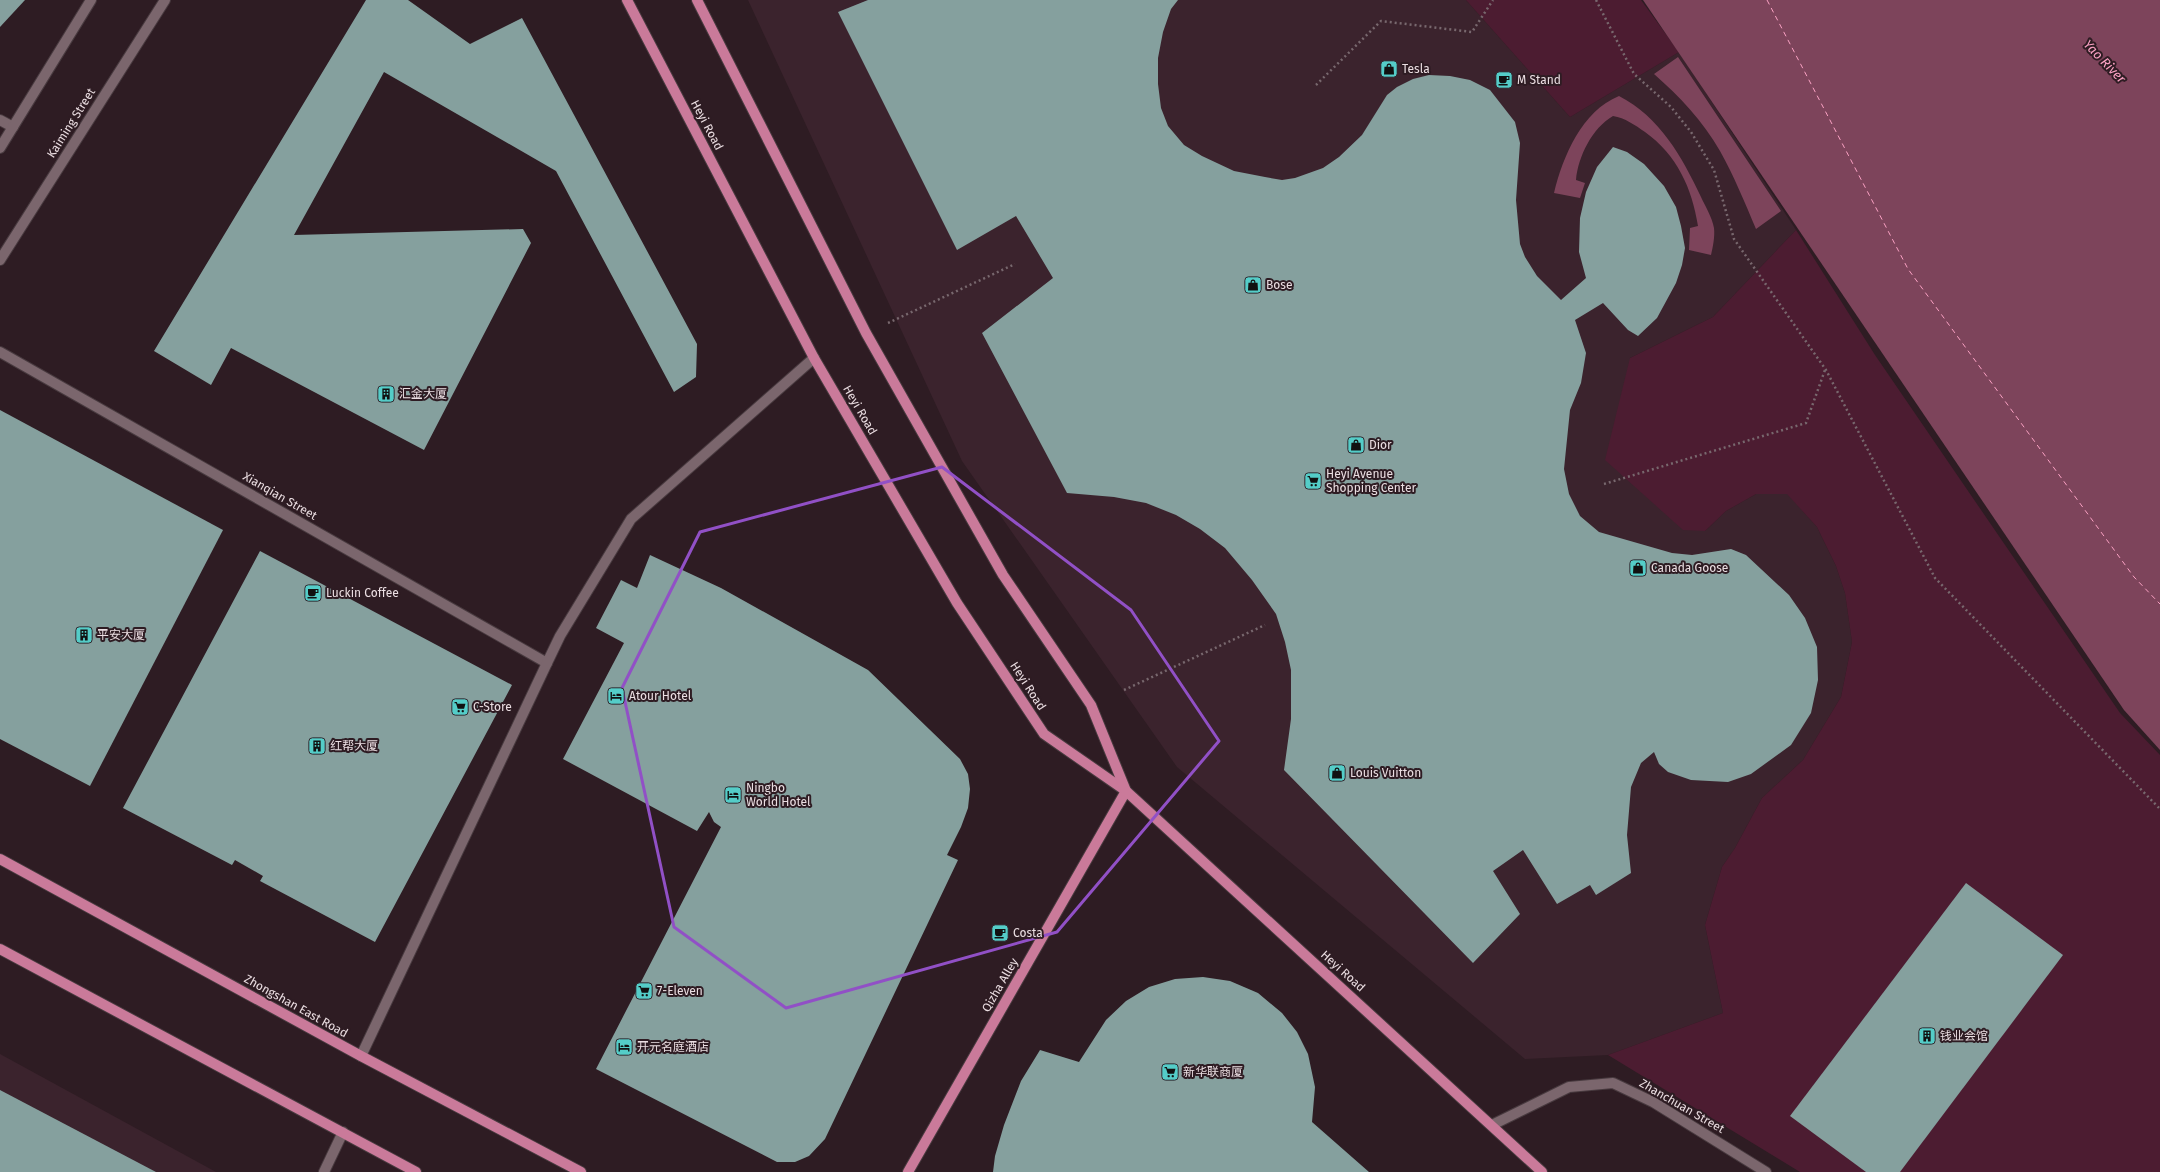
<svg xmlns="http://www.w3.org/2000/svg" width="2160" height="1172" viewBox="0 0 2160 1172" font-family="'Fira Sans','Noto Sans SC',sans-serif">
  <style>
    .built { fill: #3b232d }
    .green { fill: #4c1c31 }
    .water { fill: #7d445b }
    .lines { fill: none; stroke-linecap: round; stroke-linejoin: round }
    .ferry { stroke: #faa1c3; stroke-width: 1; stroke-dasharray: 5 4; stroke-linecap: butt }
    .building { fill: #85a09e }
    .minor-casing { stroke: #483a3f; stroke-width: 12 }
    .major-casing { stroke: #483a3f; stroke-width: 12 }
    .path { stroke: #78686e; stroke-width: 2.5; stroke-dasharray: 2 3; stroke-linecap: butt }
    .minor { stroke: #7b666d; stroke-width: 10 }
    .major { stroke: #ca7a9a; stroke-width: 10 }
    .marked { fill: none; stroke: #9150c6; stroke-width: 3; stroke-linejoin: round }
    .labels { text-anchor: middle; stroke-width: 4; stroke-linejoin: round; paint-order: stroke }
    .poi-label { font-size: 12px; fill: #ebdee2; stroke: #2e1c23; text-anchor: start }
    .street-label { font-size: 12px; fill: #ebdee2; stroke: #2e1c23 }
    .water-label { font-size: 13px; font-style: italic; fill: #faa1c3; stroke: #2e1c23 }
  </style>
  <rect width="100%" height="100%" fill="#2e1c23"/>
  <g class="built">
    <path d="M748,0H1466L1570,117L1679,52L1796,230L1713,317L1630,358L1705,531L1726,511L1756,494L1787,493L1817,527L1836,566L1845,593L1852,642L1841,697L1803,760L1762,798L1735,848L1722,867L1705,925L1723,1013L1608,1055L1525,1059L1177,767L962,461Z"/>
    <path d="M0,1054L216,1172H0Z"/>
  </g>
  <g class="green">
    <path d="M1466,0H1641L1679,52L1570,117Z"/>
    <path d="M1796,230L1875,355L2120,713L2160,755V1172H1800L1608,1055L1723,1013L1705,925L1722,867L1735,848L1762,798L1803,760L1841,697L1852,642L1845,593L1836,566L1817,527L1787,494H1756L1726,511L1705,531L1683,530L1605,460L1630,358L1713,317Z"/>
  </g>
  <g class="water">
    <path d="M1643,0H2160V750L2124,710Z"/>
    <path d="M1678,57L1781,211L1756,229C1745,203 1734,176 1720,151C1703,121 1679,96 1654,74Z"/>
    <path d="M1619,96C1660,117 1682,157 1701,197C1705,206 1712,217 1714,228C1715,236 1713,247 1711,255L1689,250L1690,228L1698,226C1692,188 1677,155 1645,132C1635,125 1625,118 1613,116C1592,128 1578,157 1576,180L1585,183L1580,198L1554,193C1563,156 1582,111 1619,96Z"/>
  </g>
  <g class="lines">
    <path class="ferry" d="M1767,0L1908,269L2134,577L2160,604"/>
  </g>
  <g class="building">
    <path d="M0,0H25L0,27Z"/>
    <path d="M366,0H408L470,44L522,18L697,344L696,377L674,392L556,171L384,72L294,235L523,229L531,243L424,450L231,348L211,385L154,351Z"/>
    <path d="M868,0H1178L1171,9L1163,32L1158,58V84L1161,108L1168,126L1184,145L1202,156L1234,171L1265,177L1282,180L1295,178L1323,168L1339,157L1362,135L1387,95L1397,87L1413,79L1429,75L1450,76L1470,80L1490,90L1515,122L1520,143L1516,200L1520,244L1525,257L1537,276L1561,300L1586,278L1579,252L1580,218L1586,192L1597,167L1613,147L1627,152L1644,164L1664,186L1676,207L1681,226L1685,248L1682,265L1676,283L1657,318L1638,336L1628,330L1603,303L1575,320L1586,353L1581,383L1570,410L1564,469L1569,494L1580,516L1599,532L1672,553L1692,555L1731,549L1746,555L1789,595L1805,618L1817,647L1818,680L1811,713L1791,745L1751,774L1728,782L1691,780L1668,772L1659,764L1654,752L1641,763L1631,787L1627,835L1631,873L1596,895L1590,885L1557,904L1523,850L1493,871L1520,914L1473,963L1284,770L1291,719V670L1285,642L1276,614L1252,580L1225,548L1200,529L1176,515L1146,503L1114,497L1067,493L982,333L1053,278L1016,216L957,250L838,12Z"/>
    <path d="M0,410L223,530L90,786L0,739Z"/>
    <path d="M260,551L512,685L375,942L260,881L263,876L235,860L232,865L123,808Z"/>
    <path d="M650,555L721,588L868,670L960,759L968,774L970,789L968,808L961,827L947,855L958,860L825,1139L809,1156L795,1162H777L596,1069L721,827L714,822L709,812L697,831L563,759L624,643L596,628L621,580L637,588Z"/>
    <path d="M1966,883L2063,955L1900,1172H1866L1790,1116Z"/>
    <path d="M1203,977L1230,981L1258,993L1282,1013L1297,1032L1308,1054L1315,1087L1312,1122L1369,1172H993L995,1156L1004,1125L1021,1081L1040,1050L1079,1062L1106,1020L1126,1001L1149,987L1175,979Z"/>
    <path d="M0,1090L156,1172H0Z"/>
  </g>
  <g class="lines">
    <defs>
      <g id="minor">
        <path d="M0,120L13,127"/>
        <path d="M0,148L91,0"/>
        <path d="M0,260L165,0"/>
        <path d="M0,352L547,663"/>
        <path d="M361,1056L547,663L560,636L631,519L814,358"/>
        <path d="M1492,1125L1569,1087L1613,1083L1653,1102L1766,1172"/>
        <path d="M324,1172L343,1132"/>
      </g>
      <g id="major">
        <path d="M627,0L814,358L957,603L1044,734L1126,791L908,1172"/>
        <path d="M697,0L866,333L1003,575L1091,705L1126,791L1542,1172"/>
        <path d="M0,859L361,1056L581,1172"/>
        <path d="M0,949L416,1172"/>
      </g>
    </defs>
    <use href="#minor" class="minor-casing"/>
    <use href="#major" class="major-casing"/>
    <g class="path">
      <path d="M1596,0L1634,74L1671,107L1691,132L1714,170L1734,239L1826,370L1935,578L2160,809"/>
      <path d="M1316,85L1381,21L1472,32L1493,0"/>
      <path d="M888,323L1015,264"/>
      <path d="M1604,484L1806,423L1825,370"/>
      <path d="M1124,690L1265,625"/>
    </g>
    <use href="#minor" class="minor"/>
    <use href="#major" class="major"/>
  </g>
  <path class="marked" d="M942,467L1131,610L1219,741L1057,932L786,1008L674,927L622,688L700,532Z"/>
  <defs>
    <symbol id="shop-square" viewBox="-11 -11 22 22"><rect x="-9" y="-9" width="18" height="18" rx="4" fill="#54cdc8" stroke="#2e1c23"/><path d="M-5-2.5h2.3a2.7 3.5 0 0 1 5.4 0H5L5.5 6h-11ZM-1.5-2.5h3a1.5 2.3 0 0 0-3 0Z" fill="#111"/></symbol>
    <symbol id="cafe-square" viewBox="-11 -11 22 22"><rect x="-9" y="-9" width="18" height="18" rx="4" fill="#54cdc8" stroke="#2e1c23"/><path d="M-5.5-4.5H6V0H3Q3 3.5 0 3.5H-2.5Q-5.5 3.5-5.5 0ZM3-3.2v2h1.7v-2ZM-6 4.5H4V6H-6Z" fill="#111"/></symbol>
    <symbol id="building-square" viewBox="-11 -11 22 22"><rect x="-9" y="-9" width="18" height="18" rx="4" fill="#54cdc8" stroke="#2e1c23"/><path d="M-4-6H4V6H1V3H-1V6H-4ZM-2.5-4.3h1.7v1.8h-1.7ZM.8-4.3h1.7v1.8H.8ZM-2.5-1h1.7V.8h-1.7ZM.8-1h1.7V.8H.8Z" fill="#111"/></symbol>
    <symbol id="supermarket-square" viewBox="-11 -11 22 22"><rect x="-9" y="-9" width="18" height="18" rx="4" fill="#54cdc8" stroke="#2e1c23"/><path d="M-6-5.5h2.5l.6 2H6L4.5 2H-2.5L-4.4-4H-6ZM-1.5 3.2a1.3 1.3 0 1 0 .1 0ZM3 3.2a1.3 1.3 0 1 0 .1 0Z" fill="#111"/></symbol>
    <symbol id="hotel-square" viewBox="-11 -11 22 22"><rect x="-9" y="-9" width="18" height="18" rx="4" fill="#54cdc8" stroke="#2e1c23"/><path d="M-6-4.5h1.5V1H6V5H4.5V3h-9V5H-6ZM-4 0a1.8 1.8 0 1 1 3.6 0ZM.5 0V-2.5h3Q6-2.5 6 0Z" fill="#111"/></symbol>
  </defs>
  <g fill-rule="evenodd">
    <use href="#shop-square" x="1379" y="59" width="20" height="20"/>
    <use href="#cafe-square" x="1494" y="70" width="20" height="20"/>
    <use href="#shop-square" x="1243" y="275" width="20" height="20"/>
    <use href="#building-square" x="376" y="384" width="20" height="20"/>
    <use href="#shop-square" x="1346" y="435" width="20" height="20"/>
    <use href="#supermarket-square" x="1303" y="471" width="20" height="20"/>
    <use href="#shop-square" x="1628" y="558" width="20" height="20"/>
    <use href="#cafe-square" x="303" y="583" width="20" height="20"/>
    <use href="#building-square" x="74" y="625" width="20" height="20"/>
    <use href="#hotel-square" x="606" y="686" width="20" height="20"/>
    <use href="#supermarket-square" x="450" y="697" width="20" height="20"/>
    <use href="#building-square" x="307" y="736" width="20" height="20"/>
    <use href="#shop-square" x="1327" y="763" width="20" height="20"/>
    <use href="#hotel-square" x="723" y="785" width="20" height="20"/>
    <use href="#cafe-square" x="990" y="923" width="20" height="20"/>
    <use href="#supermarket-square" x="634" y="981" width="20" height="20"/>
    <use href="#building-square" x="1917" y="1026" width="20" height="20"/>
    <use href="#hotel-square" x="614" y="1037" width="20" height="20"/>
    <use href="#supermarket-square" x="1160" y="1062" width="20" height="20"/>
  </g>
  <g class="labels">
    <g class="poi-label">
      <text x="1402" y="73">Tesla</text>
      <text x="1517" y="84">M Stand</text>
      <text x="1266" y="289">Bose</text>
      <text x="399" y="398">汇金大厦</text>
      <text x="1369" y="449">Dior</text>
      <text x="1326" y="478">Heyi Avenue<tspan x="1326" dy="14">Shopping Center</tspan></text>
      <text x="1651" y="572">Canada Goose</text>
      <text x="326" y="597">Luckin Coffee</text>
      <text x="97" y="639">平安大厦</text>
      <text x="629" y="700">Atour Hotel</text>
      <text x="473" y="711">C-Store</text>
      <text x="330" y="750">红帮大厦</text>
      <text x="1350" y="777">Louis Vuitton</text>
      <text x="746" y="792">Ningbo<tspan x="746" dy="14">World Hotel</tspan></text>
      <text x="1013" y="937">Costa</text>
      <text x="657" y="995">7-Eleven</text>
      <text x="1940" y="1040">钱业会馆</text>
      <text x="637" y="1051">开元名庭酒店</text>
      <text x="1183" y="1076">新华联商厦</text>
    </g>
    <g class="street-label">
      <text transform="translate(71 123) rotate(-58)" y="4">Kaiming Street</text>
      <text transform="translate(707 125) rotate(62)" y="4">Heyi Road</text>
      <text transform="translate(860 410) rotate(60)" y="4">Heyi Road</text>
      <text transform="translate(280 496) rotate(30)" y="4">Xianqian Street</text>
      <text transform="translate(1028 686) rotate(57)" y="4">Heyi Road</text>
      <text transform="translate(1343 971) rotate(42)" y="4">Heyi Road</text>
      <text transform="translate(1000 985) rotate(-60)" y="4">Qizha Alley</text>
      <text transform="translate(296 1006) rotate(29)" y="4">Zhongshan East Road</text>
      <text transform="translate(1682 1106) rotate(30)" y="4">Zhanchuan Street</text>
    </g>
    <g class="water-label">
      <text transform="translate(2105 61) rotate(46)" y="5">Yao River</text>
    </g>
  </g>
</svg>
